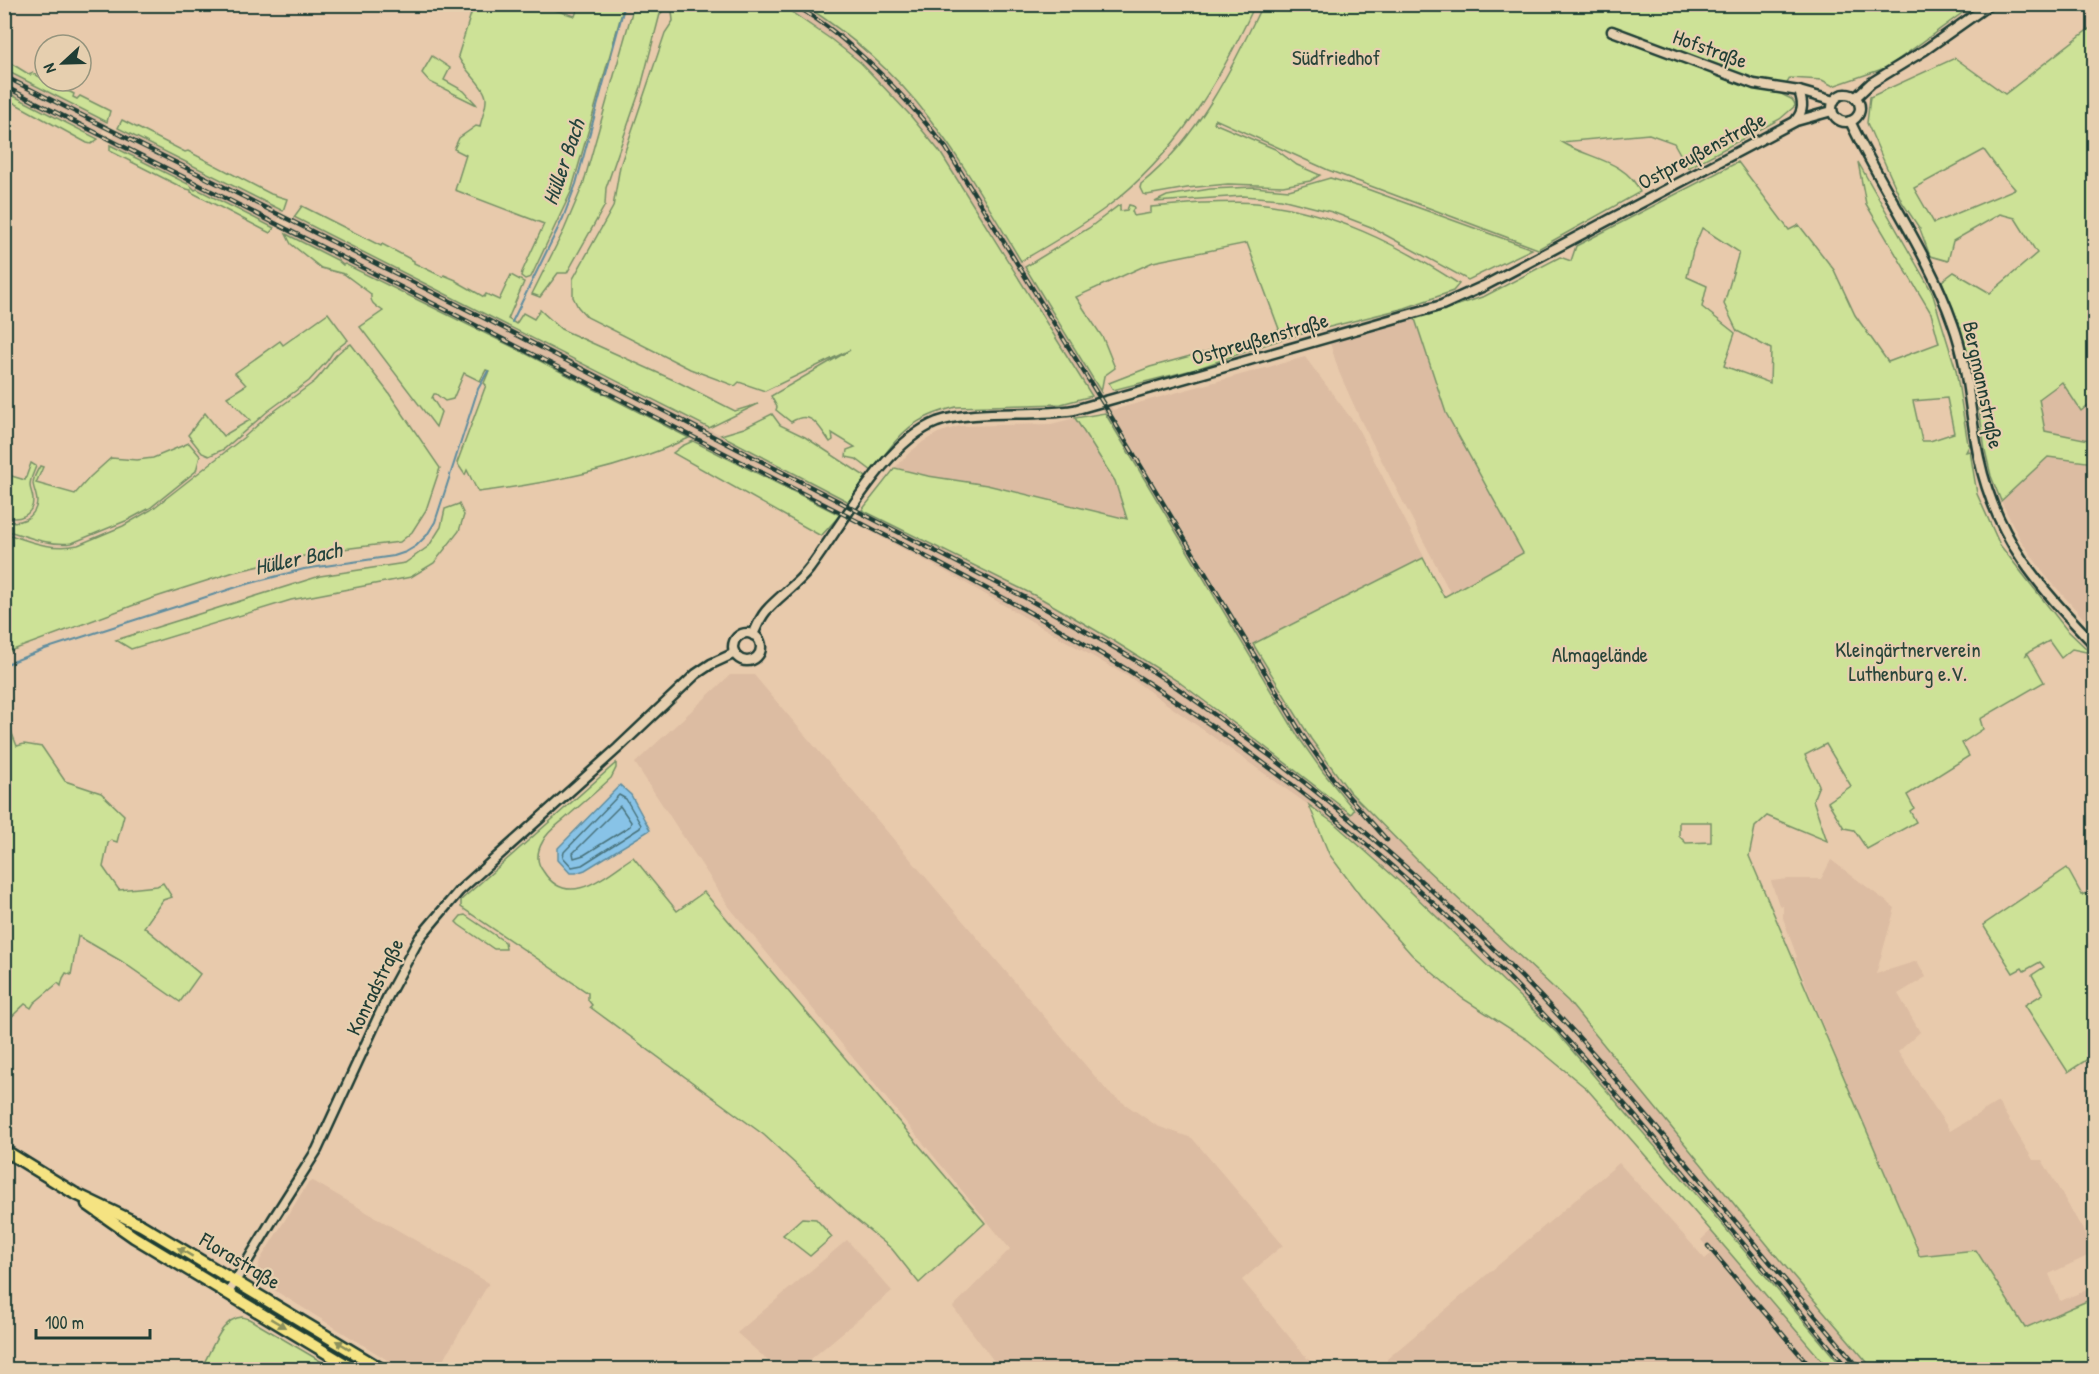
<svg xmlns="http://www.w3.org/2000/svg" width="2099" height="1374" viewBox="0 0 2099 1374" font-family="'Patrick Hand',sans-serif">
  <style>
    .built { fill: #dcbca2 }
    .green { fill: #cde297; stroke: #769066; stroke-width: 1.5; fill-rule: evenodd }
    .water { fill: #88c3e7; stroke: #5e8d9f; stroke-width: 1.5 }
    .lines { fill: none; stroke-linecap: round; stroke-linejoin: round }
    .shore { stroke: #49737c; stroke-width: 1.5 }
    .stream { stroke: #5e8d9f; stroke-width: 2 }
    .minor-casing { stroke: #1f3d34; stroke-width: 13 }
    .major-casing { stroke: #1f3d34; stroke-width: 15 }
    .minor { stroke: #e6cfaf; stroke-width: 8 }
    .major { stroke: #f5e382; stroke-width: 10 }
    .rail-casing { stroke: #1f3d34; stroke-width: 4.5 }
    .rail { stroke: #e6cfaf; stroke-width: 2; stroke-dasharray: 7; stroke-linecap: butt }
    .oneway { fill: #8a905b }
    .labels { text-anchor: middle; stroke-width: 4.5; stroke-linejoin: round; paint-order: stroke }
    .street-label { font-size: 21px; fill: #1f3d34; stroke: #e6cfaf }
    .park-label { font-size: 21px; fill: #284539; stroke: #e6cfaf }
    .water-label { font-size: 22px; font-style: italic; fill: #24443d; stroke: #e6cfaf }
  </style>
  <rect width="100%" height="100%" fill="#e8caac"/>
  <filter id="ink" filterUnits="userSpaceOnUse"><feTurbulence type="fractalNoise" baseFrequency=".0167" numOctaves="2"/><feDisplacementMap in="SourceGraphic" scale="12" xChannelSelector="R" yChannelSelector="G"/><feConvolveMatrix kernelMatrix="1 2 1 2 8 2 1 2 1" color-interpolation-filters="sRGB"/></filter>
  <g filter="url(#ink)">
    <g class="built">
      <path d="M781,5H804L820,15L889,74L928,117L950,146L1003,231L1113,410L1305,357L1356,425L1424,557L1253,644L1311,739L1349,791L1424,867L1568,1001L1779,1259L1873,1369H1388L1387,1359L1619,1163L1705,1259L1712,1253L1701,1240L1720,1222L1557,1033L1410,891L1335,824L1132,679L948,573L853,522L862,510L1042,599L1109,638L1179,682L1251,736L1351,814L1299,738L1105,413L1092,396L994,236L832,40Z"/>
      <path d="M4,70L107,122L99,138L5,91Z"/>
      <path d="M118,128L283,211L275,226L274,228L197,189L195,190L189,185L110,145Z"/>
      <path d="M294,217L589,366L849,502L840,515L693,441L515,348L345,264L343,265L337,260L286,234Z"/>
      <path d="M1414,316L1446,413L1525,556L1451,594L1361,421L1339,372L1329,340Z"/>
      <path d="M2062,382L2081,411L2094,400V630L2045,575L2020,539L2001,501L2048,457L2039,398Z"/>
      <path d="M1075,418L1115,481L1128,519L987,485L928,476L895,468L909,453L924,441L938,433L960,426L1051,424Z"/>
      <path d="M730,675H754L1109,1093L1157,1126L1192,1138L1283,1245L1242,1280L1316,1369H1000L953,1307L1010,1249L730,908L635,763Z"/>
      <path d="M1831,860L1895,908L1876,974L1917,961L1926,977L1898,994L1920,1032L1898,1052L1950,1131L1998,1102L2033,1160H2042L2094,1249V1253L2049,1274L2060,1301L2094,1287V1298L2025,1328L1976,1251L1919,1256L1795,958L1797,957L1783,918V906L1779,905L1771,881L1789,879H1821Z"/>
      <path d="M313,1181L489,1283L438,1369H402L266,1285L259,1277L257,1271L260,1260L308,1183Z"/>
      <path d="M847,1240L892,1291L799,1369H777L737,1333Z"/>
    </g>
    <g class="green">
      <path d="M474,4L538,5L575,16L579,5H624L571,192L531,277L525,279L521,276L522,272L544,224L455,190L466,155L454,149L459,138L476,126L480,127C481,119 486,109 486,100C487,87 463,70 458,56Z"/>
      <path d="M634,5H781L832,40L861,63L909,114L940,152L1092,396L1061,404L956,407C908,419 900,435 872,471L856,459L846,457L847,450L855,447L832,433L833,440L830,442C819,427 812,409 791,422L776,410L777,407L771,396L850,350L765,391L739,382L735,386L690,369L587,317L578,307L573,297V279L613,207L620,166L665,33L673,21L672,11L666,8L660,14L641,87L606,188L605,205L567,273H558L540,297L532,294L564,230L583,185Z"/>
      <path d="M804,5H1255C1219,82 1177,154 1107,207C1080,227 1051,244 1021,261C992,213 964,163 929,118C896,74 850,34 804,5Z"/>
      <path d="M1262,5H1973L1888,67L1833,86L1822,80L1790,78L1781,94C1787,98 1794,97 1795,106L1780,119L1688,168L1674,143L1649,134L1561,142C1586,158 1627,160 1640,192L1538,249L1328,170L1215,119L1214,123L1275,149L1297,165L1320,175L1310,181L1283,186L1228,184L1187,188L1147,195L1143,194L1140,188L1141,184C1198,138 1232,69 1262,5Z"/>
      <path d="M2094,25V400L2081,411L2062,382L2039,399L2045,431L2094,441V463L2048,457L2001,501L1991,476L1985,450L1974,374L1942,281L1954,272L1990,293L2037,253L2015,218L2000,214L1953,241L1948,261L1930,256L1920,229L1902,202L1867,123L1870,97L1955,58L2005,94ZM1984,150L2000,172L2015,189L1934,223L1914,188Z"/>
      <path d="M432,56L450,68L444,80L464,91L477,105L430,82L422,73Z"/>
      <path d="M4,59L30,75L32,73L74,94L73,97L77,99L80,96L110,111L107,122L5,70Z"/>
      <path d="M4,91L98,139L91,144L87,143L5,98Z"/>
      <path d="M122,120L185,152L188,151L271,194L287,199L283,211L118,128Z"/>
      <path d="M110,145L190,185L195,190L197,189L274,228L270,233L191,192V190L183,188L110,151Z"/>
      <path d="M1738,162L1789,230L1799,225L1834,270L1855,315L1888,362L1939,343L1931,313L1866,204L1858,162L1932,292L1956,370L1968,444H1970L1966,452L1970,451L1977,494L2000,545L2066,629L2091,653L2072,649L2061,658L2049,641L2027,653L2026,655L2028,654L2044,682L1980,719L1983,729L1962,743L1969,756L1907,795L1914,808L1910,811L1916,822L1867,849L1854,830L1844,828L1828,802L1851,786L1826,744L1805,755L1819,785L1813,800L1827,841L1767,816L1755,827L1749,856L1917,1248L1919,1256L1976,1250L2025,1328L2094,1298V1369H1873L1779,1259L1568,1001L1424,867L1349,791L1311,739L1253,644L1423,558L1444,597L1523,553L1446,413L1414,316L1429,315L1485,296L1560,257L1571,261L1576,246ZM1702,228L1739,252L1724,304L1737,331L1771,349L1770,383L1724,366L1735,333L1702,307L1707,286L1687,277L1693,250ZM1947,398L1954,433L1930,441H1922L1913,401ZM1679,822H1711V842L1686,843L1679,836Z"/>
      <path d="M1330,178L1367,189L1532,249L1468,280L1371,227L1332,212L1281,199L1243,196L1155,202L1167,196L1210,189L1254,187L1289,190Z"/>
      <path d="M1201,203C1219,203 1238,201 1256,203C1330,210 1398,244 1459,284L1453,291L1405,308L1282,339L1196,369L1113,390L1109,383L1150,367L1267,335L1279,329L1247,243L1153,262L1076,297L1103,338L1115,368L1104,376L1101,392L1025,267L1089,228L1118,206L1120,205V211L1127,210L1129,205L1133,206L1134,208L1132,211L1134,216L1151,213V207Z"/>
      <path d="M302,206L381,246L382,244L414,261V263L443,277L444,275L456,280V281L484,297L486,294L499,300L511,275L524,282L508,319L516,324L523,313L534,319L540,310L561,329L678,382L735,411L758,404L709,428L294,217Z"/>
      <path d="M286,234L337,260L343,265L345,264L515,348L689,438C622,469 550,483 478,492L467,470L465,475L457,463L486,385L484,383L489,371L486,370L480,381L464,373L453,399L445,401L436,394H434L432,398L441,412L436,427L360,327L383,311C375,305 370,304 371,294L344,274L321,268L291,244Z"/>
      <path d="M328,313L348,340L333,352L327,361L309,381L268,411L224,449L209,456L202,453L188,435L205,413L223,436L250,420L227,397L246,385L235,373L280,341L283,345Z"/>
      <path d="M351,344L388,392L440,468L426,510L412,532L400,542L326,551L234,572L153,598L5,653V533C28,541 52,551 78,545L123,526L151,510L243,438L269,415L314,382C328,369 333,352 351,344Z"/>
      <path d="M1105,413L1299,738L1323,772L1354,810L1351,814L1251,736L1179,682L1109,638L1042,599L862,510L895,468L928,476L987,485L1127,519L1115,481L1075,418Z"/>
      <path d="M772,414L780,425L805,437L866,477L849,502L721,435L744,428Z"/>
      <path d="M693,441L840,515L821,536L673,453L682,446Z"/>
      <path d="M189,443L200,456L196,471L150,508L128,520L72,543C48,546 27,536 5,530V520C19,525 35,519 37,502C37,496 34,490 33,484C33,478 37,471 40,466L43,467L36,483L75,494L90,477L111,458L137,460L153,458Z"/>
      <path d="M31,463L36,466C34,472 30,479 30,485C30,490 33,494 33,500C33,516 18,521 5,516V474L25,480Z"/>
      <path d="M459,504L464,515L459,531L434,563L411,577L291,600L131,649L116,640L320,576L405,563L429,546L441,527L445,509Z"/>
      <path d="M4,714L17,746L24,744L42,747L65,781L101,793L124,815L117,842L111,840L108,843L103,867L119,890L157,886L163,883L172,897L163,900L144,927L200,974L180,1002L121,961L78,936L71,975L66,973L63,978L61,986L58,983L34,1003L31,1008L25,1004L5,1023Z"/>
      <path d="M616,763V768L611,778C597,791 583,803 569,815C561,823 548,830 543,841C537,851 536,862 543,871C568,911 606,875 633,857L677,911L704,892L985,1223L919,1283L892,1249L852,1216L764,1135L590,1007L592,1005L588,1000V993L461,907V900Z"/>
      <path d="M1309,805L1335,824L1410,891L1557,1033L1720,1222L1844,1369H1829L1694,1211L1587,1089L1528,1040L1462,998L1412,955L1365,902L1329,854Z"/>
      <path d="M2067,868L2082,895L2088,893L2094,902V1055L2068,1072L2025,1005L2043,994L2032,975L2044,967L2040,962L2024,971L2022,968L2013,973L1983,925Z"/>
      <path d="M465,915L505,942L506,949H494L459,925L456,922L461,916Z"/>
      <path d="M802,1218L816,1219L832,1237L810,1256L783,1235Z"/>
      <path d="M242,1317L249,1319L334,1369H206L204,1363C213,1347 222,1318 242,1317Z"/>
    </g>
    <path class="water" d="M620,785L631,795L650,830L585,870L576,873H570L558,860V848Z"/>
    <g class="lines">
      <g class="shore">
        <path d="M619,795L626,799L641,825L640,828L582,865L572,867L563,857L564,852Z"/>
        <path d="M620,806L631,822L630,826L584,855L574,858L573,853Z"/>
      </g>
      <g class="stream">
        <path d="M512,322L563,218L576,184L625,4"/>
        <path d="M4,665L45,649L240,586L304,569L394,556L406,552L416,546L427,535L435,522L478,389L488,371"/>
      </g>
      <defs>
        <g id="minor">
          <path d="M1612,31L1754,84L1799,91L1834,101"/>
          <circle cx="1846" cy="108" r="14"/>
          <path d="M1855,98L1871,83L1925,50L1990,4"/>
          <path d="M1796,120C1804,110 1803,103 1799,91"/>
          <path d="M1850,121C1882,189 1928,252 1953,324C1969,367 1969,413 1979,458C1996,539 2039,586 2094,644"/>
          <circle cx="747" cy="647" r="14"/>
          <path d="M753,635C757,626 760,618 766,611C779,596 797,585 809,569C842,526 885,442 937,422C975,409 1032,417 1074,410L1442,305L1484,286L1796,121L1832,111"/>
          <path d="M228,1293L273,1219L317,1150L388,996L420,937L459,891L618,748L696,674L711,664L735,653"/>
        </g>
        <g id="major">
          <path d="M4,1150L74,1193L141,1225L383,1370"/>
          <path d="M87,1204L134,1237L355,1370"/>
        </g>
      </defs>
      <use href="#minor" class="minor-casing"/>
      <use href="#major" class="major-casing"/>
      <use href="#minor" class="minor"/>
      <use href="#major" class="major"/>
      <defs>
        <g id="rail">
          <path d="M794,4C810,15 826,25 840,37C880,70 914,107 946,148L1103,403L1303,736L1334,780L1387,840"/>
          <path d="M4,76L482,317L1026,598C1069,622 1113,645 1155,673C1194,698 1231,727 1269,755C1390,847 1500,948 1601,1062L1861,1370"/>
          <path d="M4,86C246,209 488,330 728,455C863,525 1001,591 1131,672C1195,712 1257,757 1317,804C1376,851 1435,902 1488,956C1616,1086 1731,1230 1849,1370"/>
          <path d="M1708,1246L1813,1370"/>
        </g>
      </defs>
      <use href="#rail" class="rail-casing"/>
      <use href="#rail" class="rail"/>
    </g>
    <defs><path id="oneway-solid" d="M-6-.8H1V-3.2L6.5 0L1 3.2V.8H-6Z" transform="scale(1.5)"/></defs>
    <g class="oneway">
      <use href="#oneway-solid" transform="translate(185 1252) rotate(-149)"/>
      <use href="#oneway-solid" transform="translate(278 1323) rotate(31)"/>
      <use href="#oneway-solid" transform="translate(343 1345) rotate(-149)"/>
    </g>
  </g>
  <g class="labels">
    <g class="street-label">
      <text transform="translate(1710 49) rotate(20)" y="7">Hofstraße</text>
      <text transform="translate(1702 151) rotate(-28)" y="7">Ostpreußenstraße</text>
      <text transform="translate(1260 339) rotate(-16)" y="7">Ostpreußenstraße</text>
      <text transform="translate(1983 385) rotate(78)" y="7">Bergmannstraße</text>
      <text transform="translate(375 987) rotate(-64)" y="7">Konradstraße</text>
      <text transform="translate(240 1261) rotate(31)" y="7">Florastraße</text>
    </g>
    <g class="park-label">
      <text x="1336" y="65">Südfriedhof</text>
      <text x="1908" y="657">Kleingärtnerverein<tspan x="1908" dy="24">Luthenburg e.V.</tspan></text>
      <text x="1600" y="662">Almagelände</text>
    </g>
    <g class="water-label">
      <text transform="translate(563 162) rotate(-71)" y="8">Hüller Bach</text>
      <text transform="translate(298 558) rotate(-12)" y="8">Hüller Bach</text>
    </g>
  </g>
  <rect width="2099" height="1374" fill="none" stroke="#e6cfaf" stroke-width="24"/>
  <rect x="12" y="12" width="2075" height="1350" fill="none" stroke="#1f3d34" stroke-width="2" filter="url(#ink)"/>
  <g transform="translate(63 63) rotate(248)"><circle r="28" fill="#e6cfaf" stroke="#96957e" stroke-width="1.5"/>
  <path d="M0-4.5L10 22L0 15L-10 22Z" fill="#1f3d34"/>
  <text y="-9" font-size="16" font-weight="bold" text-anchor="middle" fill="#1f3d34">N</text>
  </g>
  <path d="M36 1329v9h114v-9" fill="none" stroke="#1f3d34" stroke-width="3"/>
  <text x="45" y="1329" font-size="18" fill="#1f3d34" stroke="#e6cfaf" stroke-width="4.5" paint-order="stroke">100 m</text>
</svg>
